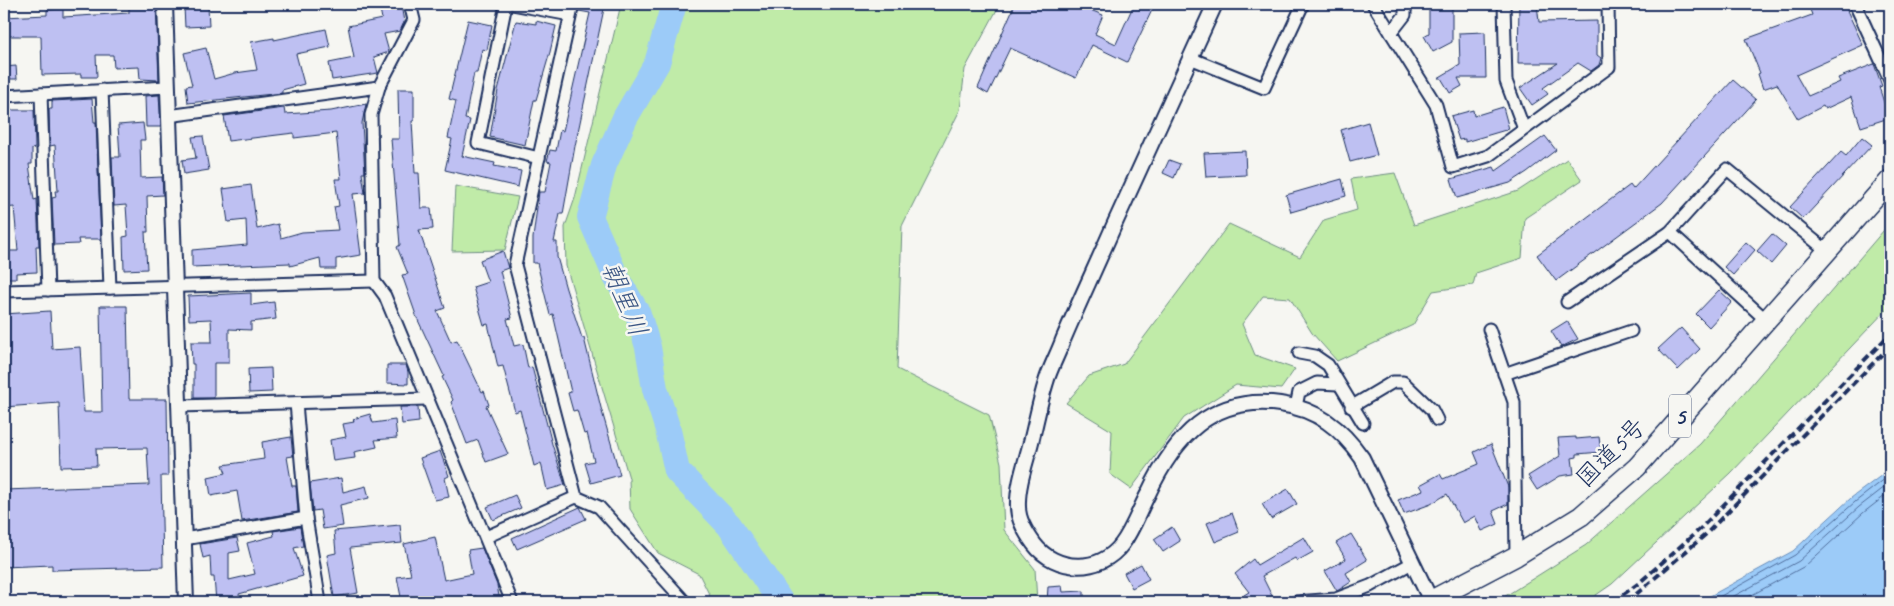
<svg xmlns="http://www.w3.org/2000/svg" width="1894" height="606" viewBox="0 0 1894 606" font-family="Caveat,'Klee One',sans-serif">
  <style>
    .green { fill: #c0eba8; stroke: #6e8d83 }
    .water { fill: #9ccbf8; stroke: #688dba }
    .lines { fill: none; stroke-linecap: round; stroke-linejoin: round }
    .shore { stroke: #4f6d9c; stroke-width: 1 }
    .river { stroke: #9ccbf8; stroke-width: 26 }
    .building { fill: #bec0f2; stroke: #1b2f5e }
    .minor-casing { stroke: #1b2f5e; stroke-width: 15 }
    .tertiary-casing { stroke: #1b2f5e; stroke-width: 18 }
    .trunk-casing { stroke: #1b2f5e; stroke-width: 22 }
    .minor { stroke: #f6f6f2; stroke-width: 11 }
    .tertiary { stroke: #f6f6f2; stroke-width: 14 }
    .trunk { stroke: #f6f6f2; stroke-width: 19 }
    .rail { stroke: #1b2f5e; stroke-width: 4; stroke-dasharray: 8 4; stroke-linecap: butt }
    .labels { text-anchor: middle; stroke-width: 5; stroke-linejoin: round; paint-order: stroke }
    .shield { fill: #f6f6f2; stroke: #5d6b8a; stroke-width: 1 }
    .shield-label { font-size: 24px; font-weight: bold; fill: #1b2f5e }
    .street-label { font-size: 25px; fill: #1b2f5e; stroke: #f6f6f2 }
    .water-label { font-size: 26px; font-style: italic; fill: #3b5684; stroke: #f6f6f2 }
  </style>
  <rect width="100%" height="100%" fill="#f6f6f2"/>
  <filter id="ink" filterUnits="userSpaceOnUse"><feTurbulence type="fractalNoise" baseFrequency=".02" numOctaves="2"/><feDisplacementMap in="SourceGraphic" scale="10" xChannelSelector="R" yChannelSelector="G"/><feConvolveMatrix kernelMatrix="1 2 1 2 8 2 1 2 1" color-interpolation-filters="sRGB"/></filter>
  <g filter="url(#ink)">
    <g class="green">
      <path d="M621,4H1000L965,69L960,110L902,226L897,369L989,415L1001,463L1004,530L1035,569L1037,602H713L699,574L658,553L630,509L629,478L566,266L565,227L575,198Z"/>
      <path d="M1567,159L1582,180L1525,218L1522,258L1476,273L1473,285L1433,291L1413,325L1337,361L1312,333L1290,298L1263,296L1242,324L1255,355L1295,369L1281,389L1236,385L1184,418L1131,489L1110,474L1112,431L1066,403L1089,376L1124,364L1229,224L1300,257L1324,220L1357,210L1351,179L1395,173L1414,225L1518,191Z"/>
      <path d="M455,186L518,197L505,250L452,251Z"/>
      <path d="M1890,223V306L1731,473L1612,584L1586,602H1496L1586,545L1700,444Z"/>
    </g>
    <path class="water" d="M1890,469V602H1699L1793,551L1851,498Z"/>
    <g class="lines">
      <g class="shore">
        <path d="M1710,602L1795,555L1855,502L1890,475"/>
        <path d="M1723,602L1799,561L1859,507L1890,483"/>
        <path d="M1739,602L1805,566L1863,513L1890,492"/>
      </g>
      <path class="river" d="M674,4L657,63L625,118L604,165L590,217L616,277L638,314L648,347L655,389L668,430L677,471L729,525L781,602"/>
    </g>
    <g class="building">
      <path d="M129,4H156L159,80L140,79L139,67L114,68L113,55H96L97,77H81V74L42,75L41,36H4V17L47,15V10L63,9V17L129,13Z"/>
      <path d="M580,4H605L575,146L563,214H560L554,242H557V257L566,289L582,338H584L601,408L620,475L591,483L585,463L594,461L587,433L584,434L577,410L573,411L568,393L571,392L553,314L550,315L537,263H533V238L539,192H545L551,162L547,161L550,150L556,151L560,130L563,131L590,13L579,11Z"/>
      <path d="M1015,4H1075L1103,15L1095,34L1116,44L1134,4H1155L1127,62L1092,45L1076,78L1010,48L988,94L978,88Z"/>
      <path d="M1429,4H1452V42L1433,52L1424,36L1429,33Z"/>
      <path d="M1519,4H1537L1539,22L1597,21V55L1601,58L1599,65L1591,71L1578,63L1543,88L1548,94L1532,105L1520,88L1558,63H1518Z"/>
      <path d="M1808,4H1844L1863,45L1796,75L1808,96L1840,82L1838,78L1874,64L1882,86L1879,87L1889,118L1861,127L1851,97L1825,109L1823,106L1798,119L1777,84L1763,89L1758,74L1760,73L1746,39L1812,15Z"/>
      <path d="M401,5L404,22L400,31L384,34L389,52L374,57L378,73L332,80L329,63L354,58L348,26L382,19L380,9Z"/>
      <path d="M208,6L209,26L185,27L184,7Z"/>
      <path d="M468,20L492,25L487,50L482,49L477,73H474L465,119L470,120L462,156L495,163L494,166L521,171L518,187L445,170L452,139L448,138L456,101L449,99Z"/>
      <path d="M516,21L536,24V21L556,26L550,52L536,100H534L525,145L490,137L498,90Z"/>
      <path d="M326,29L330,47L296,54L304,84L282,90V93L188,103L186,86L192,85L184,53L206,48L214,79L235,73L257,70L251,42L274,38V40Z"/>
      <path d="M1485,32L1486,78H1458L1462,86L1450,93L1441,78H1438L1460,65L1459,33Z"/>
      <path d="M16,66L17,79H4V67Z"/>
      <path d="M1733,80L1756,100L1662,203L1556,281L1537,255L1630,185L1633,189Z"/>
      <path d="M398,89H414V121H412L415,173H419L421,208H431L433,229L419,230L445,308L437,311L451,342L457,340L482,392L484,391L489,405L486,406L508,454L486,462L478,440L467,444L451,402L453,400L442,377L444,376L417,318L402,275L408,274L397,247L400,245L391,139H399Z"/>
      <path d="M159,95L161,127H146L145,96Z"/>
      <path d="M92,99L94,122H96L101,239H78L79,244L54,245L52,198L56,197L55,191H58L55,145L50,146L49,109H52V101Z"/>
      <path d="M366,104L362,123L365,173H362L365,193L353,194L361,255L336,259V269H321L320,258L290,266V263L192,267V250L247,245L246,220L228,222L223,189L251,185L257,229L278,224L281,238L302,232L338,230L334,207L339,206L335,179H341L336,133L294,138V133L228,141L224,116L284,108L285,114L331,111Z"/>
      <path d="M1503,107L1509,129L1465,142V139L1459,140L1451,116L1473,110L1474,116Z"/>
      <path d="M4,110H34L35,148L32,149V164H29L34,200L37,199L39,246H36L37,272L16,273V278H4L5,251H18L14,207L4,208Z"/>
      <path d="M1368,122L1377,155L1350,162L1341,130Z"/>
      <path d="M143,123L145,140H140L141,178L162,177L163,195L147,196L148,232H145L147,269L124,270L123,237L128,236L126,205L114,206L112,157H120L118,125Z"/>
      <path d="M203,136L209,170L184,174L182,160L196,158L192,137Z"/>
      <path d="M1545,136L1556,150L1527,172L1510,183L1457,198L1451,179L1494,167L1496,171Z"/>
      <path d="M1862,137L1872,145L1803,219L1790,207L1841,152L1846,156Z"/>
      <path d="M1245,151L1246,175L1206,177L1204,153Z"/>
      <path d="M1169,160L1180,164L1174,178L1163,173Z"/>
      <path d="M1342,179L1346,196L1291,212L1286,195Z"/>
      <path d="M1772,234L1786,246L1771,264L1757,251Z"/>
      <path d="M1746,242L1755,250L1733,275L1724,267Z"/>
      <path d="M503,251L508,268L500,271L512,318L507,319L514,346L523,344L528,368L532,367L552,444L565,485L547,490L541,463L534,466L520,410L515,412L503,366L498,367L488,324L484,325L473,287L488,282L480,260Z"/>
      <path d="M1719,290L1732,302L1709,327L1696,314Z"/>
      <path d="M251,293V305L274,302L276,319L251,322V330L229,329V363H214V398H194V364H192L191,342H212L211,319L189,320L188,296Z"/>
      <path d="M100,306H127L129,399H167L168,476H161L163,567L52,570V565L4,567V490L149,485L147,448L96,449L97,466L61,467L59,403L4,407V314L50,311L52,349L80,347L84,412H102Z"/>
      <path d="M1567,321L1578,339L1561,347L1551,331Z"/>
      <path d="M1681,328L1700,349L1678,370L1658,349Z"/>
      <path d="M387,365H406L408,372V384L387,383Z"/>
      <path d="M271,368L272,392L249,393L248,369Z"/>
      <path d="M400,407H418L419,422L402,424Z"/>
      <path d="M370,414L373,423L395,420L397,438L375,440L377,447L354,452L355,458L333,461L330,440L346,437L343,424L354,422L353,419Z"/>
      <path d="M291,437L293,456L287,457L292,486H296L298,512L242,521L237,491L211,496L208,477L226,473L223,465L264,459L262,442Z"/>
      <path d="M1576,437V439L1599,437L1601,452L1577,454V457L1572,458L1574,474L1560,476L1537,490L1528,476L1560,456L1558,438Z"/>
      <path d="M1491,444L1508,487V504L1493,511L1498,524L1482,531L1475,516L1463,523L1447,494L1431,504L1404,514L1398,500L1423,490L1420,485L1440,474L1443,479L1479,464L1474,452Z"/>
      <path d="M440,451L449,476L445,478L449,497L435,500L420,458Z"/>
      <path d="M341,478L343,492L366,486L369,498L340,505L343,526L323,529L320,510L313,511L310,483Z"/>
      <path d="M1288,489L1297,504L1271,519L1262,504Z"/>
      <path d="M515,495L521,508L493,520L487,507Z"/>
      <path d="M580,507L586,519L517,549L512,538Z"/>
      <path d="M1232,513L1239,532L1215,542L1207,523Z"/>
      <path d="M400,525L402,543L350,548L358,593L334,597L327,555L336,553L334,531Z"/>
      <path d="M300,527L303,546L294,548L303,576L239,594L241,602H216L214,577H211L210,556L203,558L200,544L237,538L240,551L229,553V580L255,574L247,543L274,536L273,531Z"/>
      <path d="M1172,527L1180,541L1163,552L1154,539Z"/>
      <path d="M1351,534L1367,560L1346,573L1351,582L1337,591L1325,571L1346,559L1336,543Z"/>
      <path d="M435,537L444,580L472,574L468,550L482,548L497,585L500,602H477L476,596L446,602H402L397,577L411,575L404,544Z"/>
      <path d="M1304,537L1313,552L1297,561L1295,558L1262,576L1273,598L1264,602H1248L1244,595L1249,592L1235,574L1253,559L1257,565Z"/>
      <path d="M1141,564L1149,579L1132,588L1124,573Z"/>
      <path d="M1062,586L1063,592L1084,591V602H1047L1048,587Z"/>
    </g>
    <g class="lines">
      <defs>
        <g id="minor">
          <path d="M410,4L414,20L379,87L371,115L374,281L385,296L512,602"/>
          <path d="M506,4L478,143L539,158"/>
          <path d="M512,4L570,15"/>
          <path d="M1373,4L1436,105L1453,167L1488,156L1609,67L1608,4"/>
          <path d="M1504,4L1506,81L1524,129"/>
          <path d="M1855,4L1890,80"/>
          <path d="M1391,33L1405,15V4"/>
          <path d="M1190,58L1264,88L1303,4"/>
          <path d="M102,90L110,288"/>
          <path d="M41,94L48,290"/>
          <path d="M4,96L167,87"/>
          <path d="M168,116L379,87"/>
          <path d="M1670,232L1766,320"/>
          <path d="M4,291L374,281"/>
          <path d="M1567,302L1670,232L1727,169L1827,251"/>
          <path d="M1489,329L1514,402L1516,556"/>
          <path d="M1299,353L1315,356L1328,365L1363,423"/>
          <path d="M1504,374L1631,331"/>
          <path d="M296,403L306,518L320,602"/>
          <path d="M179,406L427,399"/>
          <path d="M1296,407L1299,392L1317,383L1338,384"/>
          <path d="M1351,407L1393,382H1403L1432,410L1437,420"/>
          <path d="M576,497L599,507L685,602"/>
          <path d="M486,537L576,497L515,265L573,4"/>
          <path d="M184,539L306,518"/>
          <path d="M1296,602L1336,599L1370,586L1412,563"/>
        </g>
        <g id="tertiary">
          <path d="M165,4L186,602"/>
          <path d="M1215,4C1182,77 1149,150 1115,223C1098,262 1080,300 1063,340C1058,354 1050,368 1046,382C1040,401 1036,422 1031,442C1026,462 1017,486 1018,507C1018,520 1026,533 1034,544C1055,572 1100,574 1122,544C1133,529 1139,511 1148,494C1174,438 1211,395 1280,404C1317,409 1341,428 1362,458L1431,601"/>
        </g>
        <path id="trunk" d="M1428,602L1516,556L1581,516L1637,467L1890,180"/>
      </defs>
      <use href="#minor" class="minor-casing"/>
      <use href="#tertiary" class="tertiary-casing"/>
      <use href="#trunk" class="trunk-casing"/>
      <use href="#minor" class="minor"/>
      <use href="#tertiary" class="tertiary"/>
      <use href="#trunk" class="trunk"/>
      <g class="rail">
        <path d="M1613,602L1639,583L1700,529L1890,334"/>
        <path d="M1627,602L1705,535L1890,346"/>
      </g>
    </g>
  </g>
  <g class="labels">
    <rect class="shield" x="1669" y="394.5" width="22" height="43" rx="4"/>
    <g class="shield-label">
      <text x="1680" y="424">5</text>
    </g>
    <g class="street-label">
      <text transform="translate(1610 452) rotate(-45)" y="9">国道5号</text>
    </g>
    <g class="water-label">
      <text transform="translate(625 299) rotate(67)" y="9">朝里川</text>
    </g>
  </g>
  <rect width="1894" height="606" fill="none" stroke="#f6f6f2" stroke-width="20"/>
  <rect x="10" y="10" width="1874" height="586" fill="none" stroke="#1b2f5e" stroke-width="2" filter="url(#ink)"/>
</svg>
